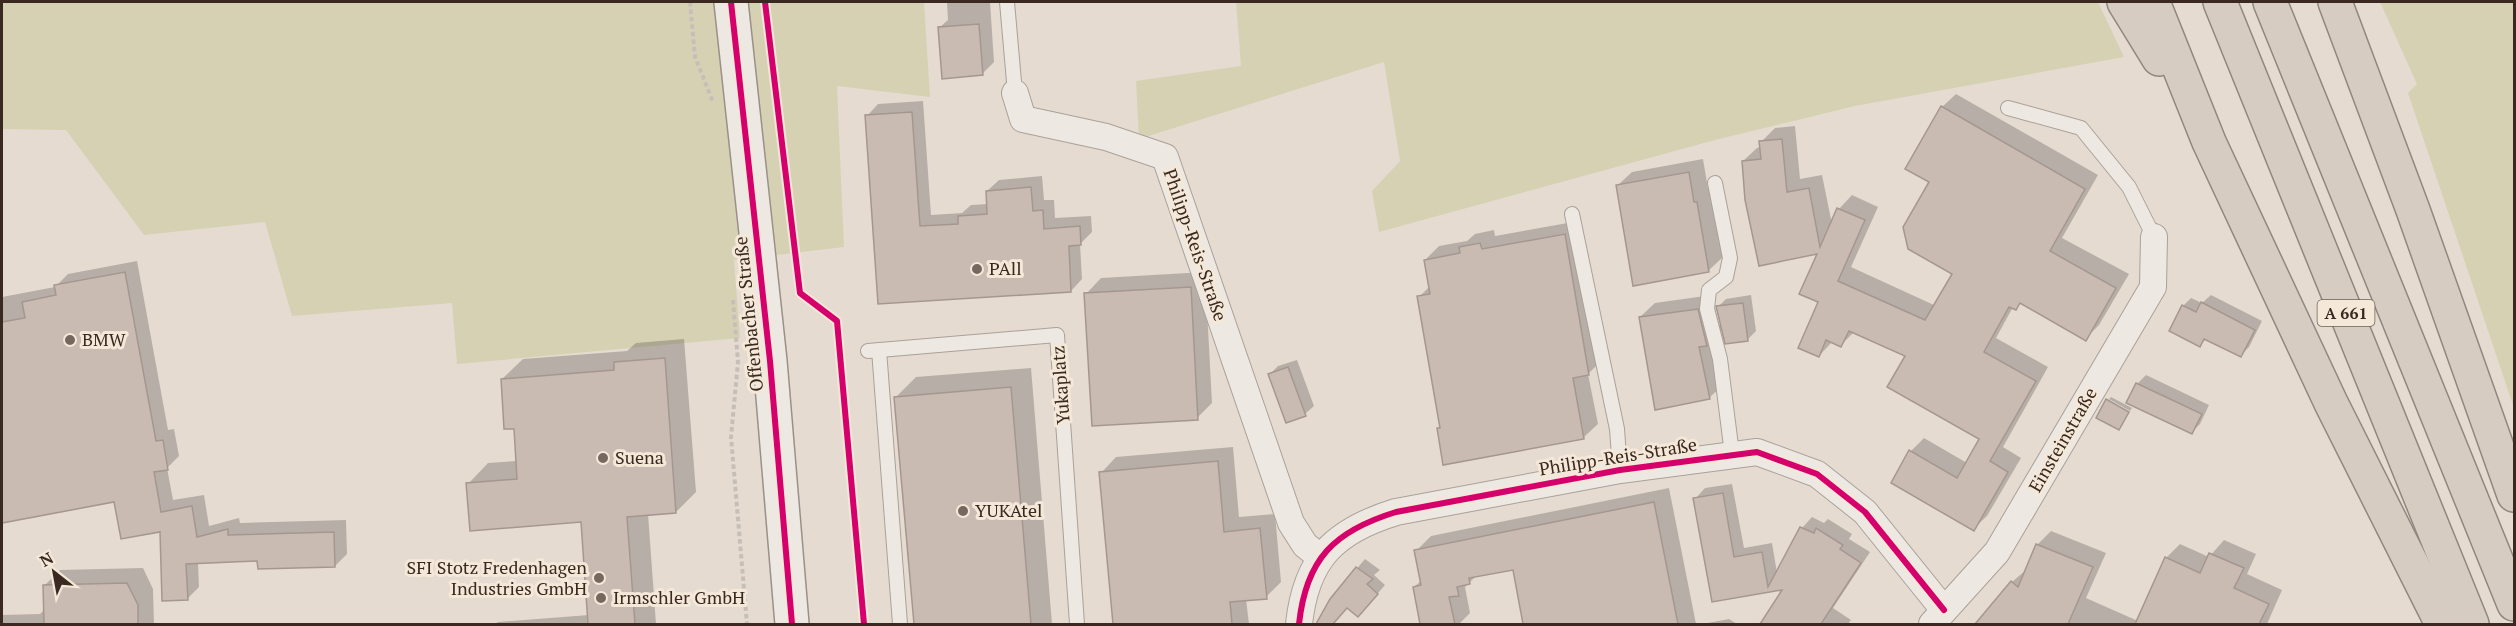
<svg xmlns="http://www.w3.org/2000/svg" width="2516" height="626" viewBox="0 0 2516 626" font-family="'PT Serif',serif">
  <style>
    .green { fill: #d7d1b4 }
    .shadow { fill: #0003 }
    .building { fill: #c9bab2; stroke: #a59790; stroke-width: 1.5 }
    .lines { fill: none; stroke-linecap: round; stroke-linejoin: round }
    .lane-casing { stroke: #aaa199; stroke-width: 16 }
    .street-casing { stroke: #aaa199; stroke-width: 28 }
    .secondary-casing { stroke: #9a9089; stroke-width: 36 }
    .highway-casing { stroke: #908780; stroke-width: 36 }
    .path { stroke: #c6bfb9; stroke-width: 4; stroke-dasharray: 4.5 3; stroke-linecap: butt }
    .lane { stroke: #eee8e2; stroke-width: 14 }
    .street { stroke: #eee8e2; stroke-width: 26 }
    .secondary { stroke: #eee8e2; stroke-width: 33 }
    .highway { stroke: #d7ccc2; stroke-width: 33 }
    .cycleway-casing { stroke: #f4e8d8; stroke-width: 10 }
    .cycleway { stroke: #d6006c; stroke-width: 6 }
    .poi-dot { fill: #76675f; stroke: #f4e8d8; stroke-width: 2 }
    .labels { text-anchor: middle; stroke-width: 6; stroke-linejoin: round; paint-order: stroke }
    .shield { fill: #f4e8d8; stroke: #726258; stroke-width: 1.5 }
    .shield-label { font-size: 16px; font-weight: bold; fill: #3a2921 }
    .street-label { font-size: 18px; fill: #3a2921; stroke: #f4e8d8 }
    .poi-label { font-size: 18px; fill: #3a2921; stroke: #f4e8d8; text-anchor: start }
  </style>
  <rect width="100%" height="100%" fill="#e5dbd1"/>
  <g class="green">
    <path d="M2,2H924L930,97L837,86L844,247L734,260L740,338L457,364L452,303L292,316L265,222L144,235L66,130L2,129Z"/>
    <path d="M1236,2H2098L2124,57L1855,106L1715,140L1379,232L1372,191L1400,161L1384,62L1139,139L1136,81L1241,66Z"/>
    <path d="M2380,2H2514V408L2408,93L2417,84Z"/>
  </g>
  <g class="shadow">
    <path d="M947,2H990L994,62L982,74L940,27L948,20Z"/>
    <path d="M1956,94L2098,175L2062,238L2129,274L2099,325L2085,339L2022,302L2015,309L2013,307L1996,338L2048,367L2003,447L2021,458L1987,516L1973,529L1911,451L1924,438L1967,463L1981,439L1907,356L1854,332L1841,345L1832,342L1819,356V252L1743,161L1757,148L1761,147V142L1775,128L1795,126L1800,179L1822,175L1832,224L1839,209L1852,195L1878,207L1851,267L1934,305L1954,273L1931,181L1942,107Z"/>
    <path d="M923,101L931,215L962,213L971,205L988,204L987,191L999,180L1042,176L1044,200H1054L1055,218L1091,216L1092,232L1080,244L1082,279L1071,291L879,302L867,116L878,104Z"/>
    <path d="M1703,159L1708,189L1711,188L1723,257L1708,271L1617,186L1632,172Z"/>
    <path d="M1579,221L1603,359L1588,374L1598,424L1583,438L1438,429L1441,426L1419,297L1430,286L1425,260L1439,246L1467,241L1475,234L1494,230L1495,236Z"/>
    <path d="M137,261L168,430L174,429L179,456L167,468L173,500L204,495L209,526L239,518L240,523L346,520L347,554L335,566L259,559L198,562L199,587L187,599L161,530L116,500L2,522V297L55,287L68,274Z"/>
    <path d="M1205,272L1212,403L1197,418L1086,294L1101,278Z"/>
    <path d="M1712,295L1719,325L1722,324L1718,307L1726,299L1751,295L1756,331L1747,340L1723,328L1714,338L1724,384L1709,398L1640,317L1655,303Z"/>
    <path d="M2211,295L2262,321L2249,347L2241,355L2207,338L2200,345L2183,306L2191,298L2202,303Z"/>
    <path d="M684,339L696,492L676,512L648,514L656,624H495L498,622L589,615L582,521L468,484L488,463L517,461L515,427L502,379L523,359L627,351L636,343Z"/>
    <path d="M1297,360L1314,406L1305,414L1270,374L1278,366Z"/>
    <path d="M1031,368L1052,624H915L896,397L916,377Z"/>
    <path d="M2146,375L2209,405L2200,424L2192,432L2128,402L2137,384Z"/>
    <path d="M2111,397L2132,408L2130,411L2109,399Z"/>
    <path d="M1233,447L1239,517L1275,514L1281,582L1266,597L1246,599L1249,624H1115L1101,473L1116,457Z"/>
    <path d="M1732,484L1744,548L1772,543L1777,573L1802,528L1812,517L1824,523L1828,519L1852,534L1849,539L1870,552L1833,608L1851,620L1848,624H1762L1786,588L1713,601L1695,499L1705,488Z"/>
    <path d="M1669,488L1696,624H1525L1514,568L1477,575L1465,587L1470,613L1459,624H1422L1414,587L1422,580L1416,551L1431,536Z"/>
    <path d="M2051,531L2106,553L2086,598L2138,621L2166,558L2180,544L2209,557L2224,540L2256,554L2247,574L2282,590L2267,624H1979L2012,582L2027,569L2037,545Z"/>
    <path d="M1365,559L1380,570L1374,575L1385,585L1366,607L1347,606L1333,624H1318L1331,599Z"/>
    <path d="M143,568L153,589L154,624H2V615L40,614L45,609L44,586L60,570Z"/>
    <path d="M1729,619L1737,624H1702Z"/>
  </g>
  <g class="building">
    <path d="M979,24L983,75L942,79L938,27Z"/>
    <path d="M1941,106L2085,189L2050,251L2116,288L2086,341L2020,303L2016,310L2009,307L1984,352L2036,381L1990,461L2008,472L1974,531L1891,483L1909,450L1957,478L1979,439L1887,387L1905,356L1849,331L1841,347L1826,340L1819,357L1798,348L1818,302L1799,294L1817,254L1759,266L1745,200L1742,161L1761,159L1759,141L1782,139L1787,192L1809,188L1820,247L1837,208L1865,220L1838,281L1925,320L1952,274L1908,249L1903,227L1929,182L1905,169Z"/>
    <path d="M912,112L920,226L958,224V216L987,214L986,191L1031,187L1033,211L1043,210L1044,229L1080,226L1081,245L1069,246L1071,292L878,304L865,115Z"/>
    <path d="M1689,172L1694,202H1697L1709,272L1633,286L1616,185Z"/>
    <path d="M1565,234L1589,375L1573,378L1584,439L1443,465L1437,428H1440L1417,296L1430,294L1424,260L1460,253L1459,247L1480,243L1482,249Z"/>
    <path d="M125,272L156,441L163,440L168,470L154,472L161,512L192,506L197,537L228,529V535L334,532L335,567L258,569L257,561L186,564L188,600L162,601L160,532L121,539L114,502L2,523V322L25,318L22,302L56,295L54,285Z"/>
    <path d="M1191,287L1198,420L1092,426L1084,293Z"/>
    <path d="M2201,302L2255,330L2241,357L2204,339L2200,347L2169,331L2182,305L2196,312Z"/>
    <path d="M1743,303L1748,341L1725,344L1716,306Z"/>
    <path d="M1698,309L1707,346L1699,347L1710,399L1655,410L1639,317Z"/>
    <path d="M665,358L676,513L627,517L635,624H588L581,522L470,531L466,483L517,479L514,429H504L501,379L614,370V362Z"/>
    <path d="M1288,367L1306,416L1286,423L1268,374Z"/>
    <path d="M2136,383L2202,414L2192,434L2126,403Z"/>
    <path d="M1011,387L1031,624H914L894,397Z"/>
    <path d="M2106,399L2129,412L2119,430L2096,418Z"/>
    <path d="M1218,461L1224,532L1260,528L1267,599L1230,602L1232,624H1113L1099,472Z"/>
    <path d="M1723,493L1734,557L1762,552L1768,587L1800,527L1814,533L1816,528L1843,545L1840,549L1861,563L1821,624H1760L1782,590L1712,602L1693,498Z"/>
    <path d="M1654,502L1678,624H1523L1513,570L1469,578L1470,584L1457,587L1459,596L1449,597L1455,624H1420L1413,587L1421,585L1414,550Z"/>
    <path d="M2036,544L2093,567L2068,624H1975L2011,581L2018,587Z"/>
    <path d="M2209,553L2244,568L2234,588L2269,604L2259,624H2135L2165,557L2200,573Z"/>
    <path d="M1356,567L1373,579L1367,584L1378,594L1358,617L1347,608L1333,624H1316L1330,599Z"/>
    <path d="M127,583L138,605V624H44L43,585Z"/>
  </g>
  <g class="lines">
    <defs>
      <g id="lane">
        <path d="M1007,2L1015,93"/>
        <path d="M2008,108L2081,128L2129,187L2154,237"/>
        <path d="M1715,183L1730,258L1726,277L1709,290L1707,309L1720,359L1732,454"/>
        <path d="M1572,214L1617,429L1620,470"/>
        <path d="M879,350L900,624"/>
        <path d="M868,351L1057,335L1077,624"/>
      </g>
      <g id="street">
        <path d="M1015,93L1023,119L1106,137L1165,157L1291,523L1305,545L1320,557"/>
        <path d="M1299,624C1306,559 1334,531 1396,512L1620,470L1757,452L1817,474L1865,512L1944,610"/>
        <path d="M1932,624L1997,552L2153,287L2154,237"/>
      </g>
      <path id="secondary" d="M731,2L770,361L792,624"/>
      <g id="highway">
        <path d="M2124,2L2159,59"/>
        <path d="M2153,2L2209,142L2331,403L2442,624"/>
        <path d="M2220,2L2472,624"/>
        <path d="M2270,2L2514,604"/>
        <path d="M2335,2L2413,210L2514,495"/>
      </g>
    </defs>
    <use href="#lane" class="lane-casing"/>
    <use href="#street" class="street-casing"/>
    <use href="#secondary" class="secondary-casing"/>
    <use href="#highway" class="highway-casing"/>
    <g class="path">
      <path d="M690,2L695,57L713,102"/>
      <path d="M733,300L738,362L731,437L747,624"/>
    </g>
    <use href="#lane" class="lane"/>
    <use href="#street" class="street"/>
    <use href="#secondary" class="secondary"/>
    <use href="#highway" class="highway"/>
    <defs>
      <g id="cycleway">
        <path d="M731,2L770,361L792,624"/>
        <path d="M765,2L800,293L837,321L864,624"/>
        <path d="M1299,624C1306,559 1334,531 1396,512L1620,470L1757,452L1817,474L1865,512L1944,610"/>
      </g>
    </defs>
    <use href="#cycleway" class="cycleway-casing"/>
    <use href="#cycleway" class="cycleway"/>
  </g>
  <g class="poi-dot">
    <circle cx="977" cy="269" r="6"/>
    <circle cx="70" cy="340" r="6"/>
    <circle cx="603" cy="458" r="6"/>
    <circle cx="963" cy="511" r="6"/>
    <circle cx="599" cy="578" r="6"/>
    <circle cx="601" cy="598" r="6"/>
  </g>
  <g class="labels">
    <rect class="shield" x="2317.5" y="300" width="57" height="26" rx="4.5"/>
    <g class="shield-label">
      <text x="2346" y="319">A 661</text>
    </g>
    <g class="street-label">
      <text transform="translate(1195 245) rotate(71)" y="6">Philipp-Reis-Straße</text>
      <text transform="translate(749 314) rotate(-96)" y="6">Offenbacher Straße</text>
      <text transform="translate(1061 385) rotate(-94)" y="6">Yukaplatz</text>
      <text transform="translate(2063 440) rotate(-60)" y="6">Einsteinstraße</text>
      <text transform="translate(1618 457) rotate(-9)" y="6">Philipp-Reis-Straße</text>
    </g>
    <g class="poi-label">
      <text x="989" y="275">PAll</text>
      <text x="82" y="346">BMW</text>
      <text x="615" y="464">Suena</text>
      <text x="975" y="517">YUKAtel</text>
      <text x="587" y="574" text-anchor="end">SFI Stotz Fredenhagen<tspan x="587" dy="21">Industries GmbH</tspan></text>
      <text x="613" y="604">Irmschler GmbH</text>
    </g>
  </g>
  <rect width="2516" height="626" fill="none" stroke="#3a2921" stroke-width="6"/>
  <g transform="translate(54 572) rotate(329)" stroke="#f4e8d8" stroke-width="4.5" paint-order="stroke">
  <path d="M0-4.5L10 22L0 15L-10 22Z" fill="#3a2921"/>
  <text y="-9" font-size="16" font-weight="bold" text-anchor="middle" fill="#3a2921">N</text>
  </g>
</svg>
